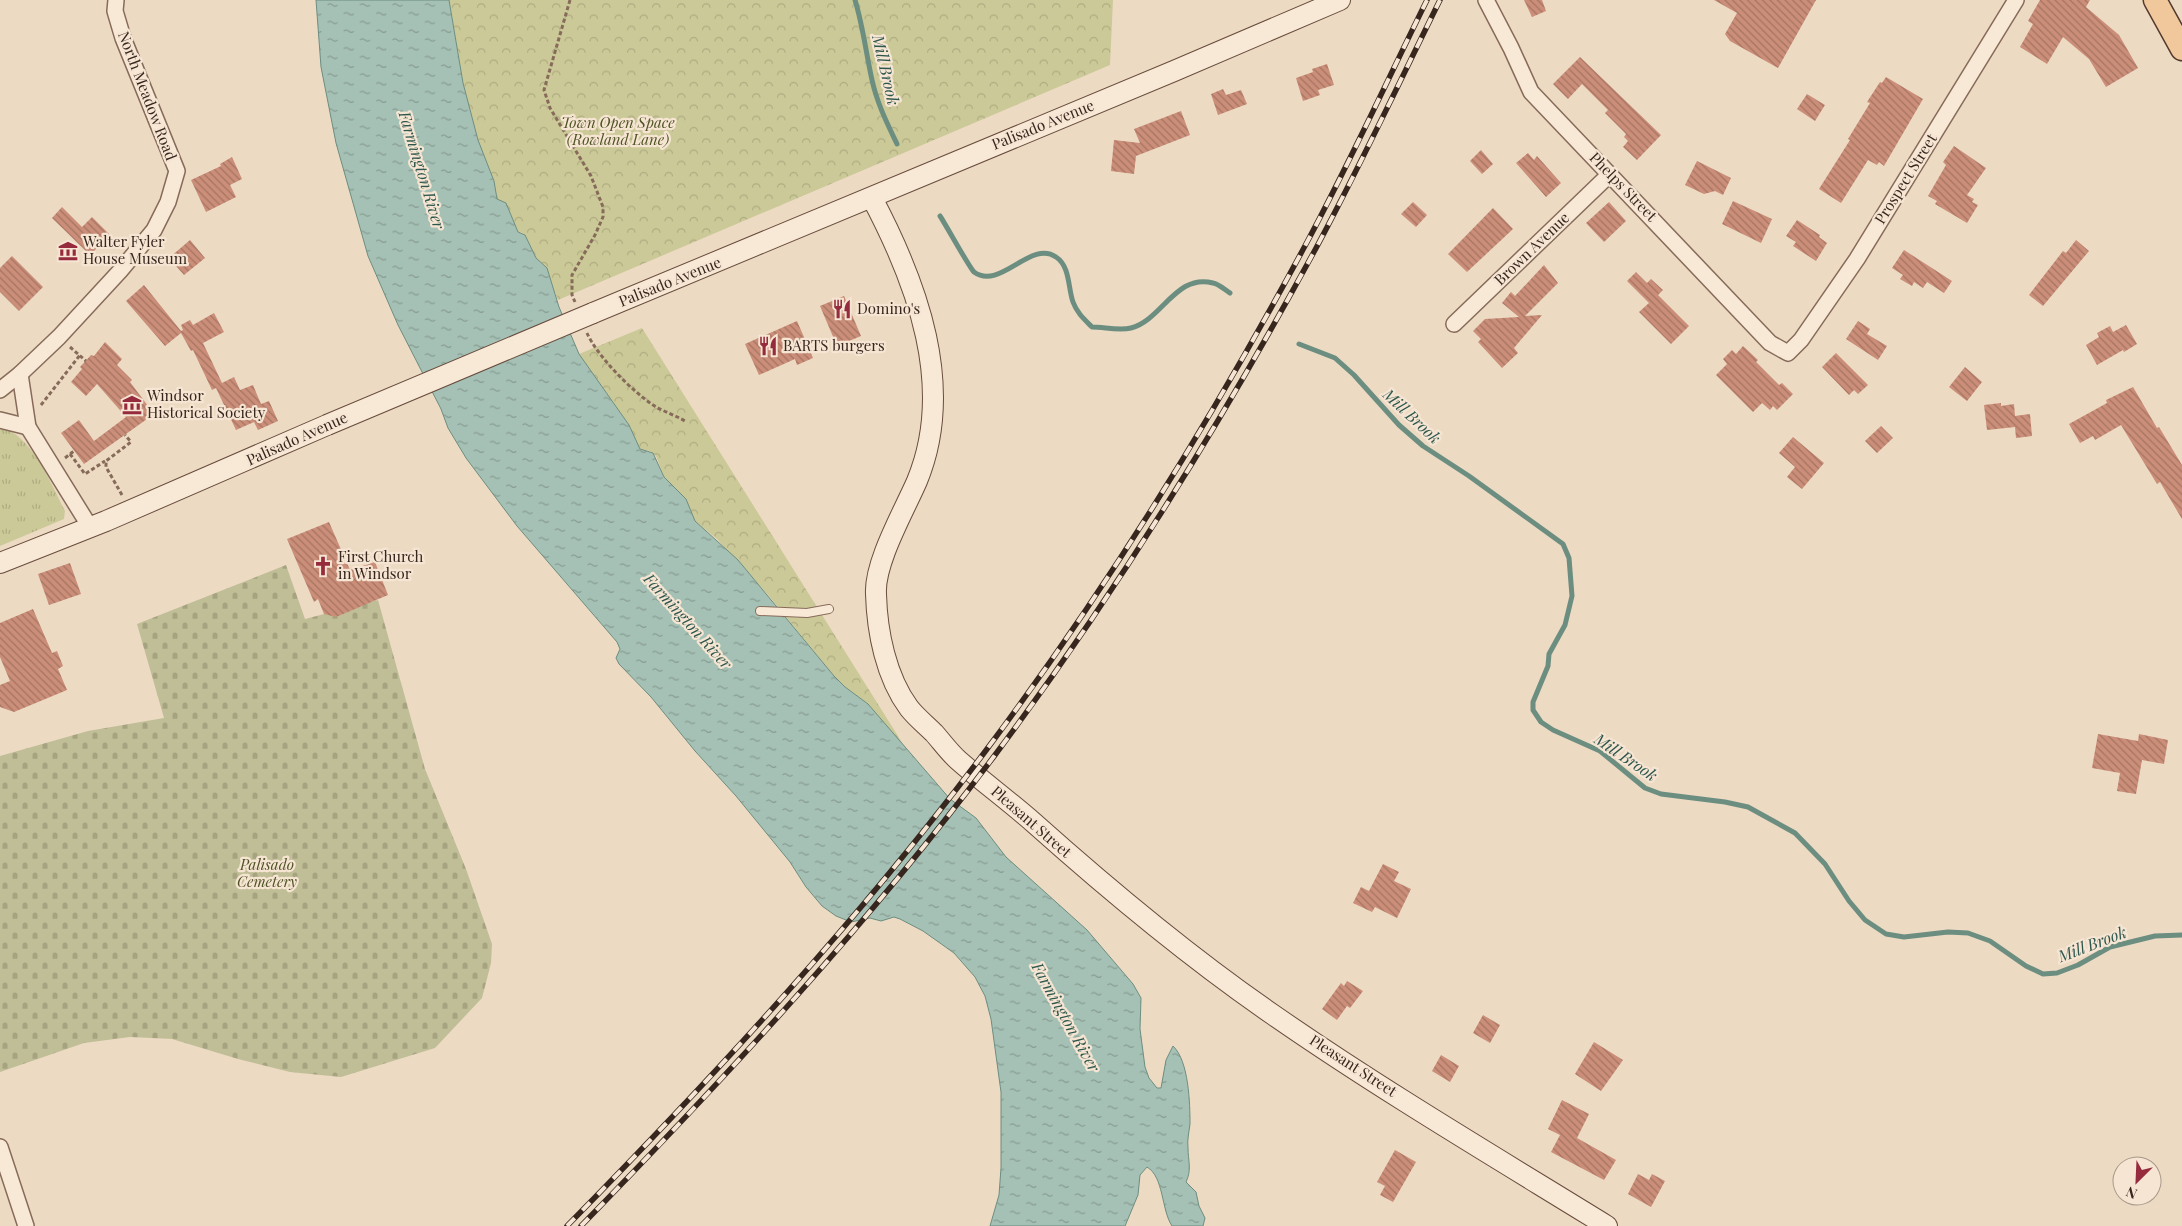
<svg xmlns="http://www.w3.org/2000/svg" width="2182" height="1226" viewBox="0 0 2182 1226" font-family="'Playfair Display',serif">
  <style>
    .grass { fill: url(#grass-tufts) }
    .cemetery { fill: url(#cemetery-stones) }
    .park { fill: url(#park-crowns) }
    .water { fill: url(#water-ripples); stroke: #6c8e80 }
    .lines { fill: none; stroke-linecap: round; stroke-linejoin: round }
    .stream { stroke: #6c8e80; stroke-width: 5 }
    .building { fill: url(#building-back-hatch) }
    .lane-casing { stroke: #876b5a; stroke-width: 10 }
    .street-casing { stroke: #876b5a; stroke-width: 18 }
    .secondary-casing { stroke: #684c3d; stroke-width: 22 }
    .primary-casing { stroke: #543a2e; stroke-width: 25 }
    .path { stroke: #876b5a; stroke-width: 3; stroke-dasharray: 4 2.5; stroke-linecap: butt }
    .lane { stroke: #f8e8d6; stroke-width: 8 }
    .street { stroke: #f8e8d6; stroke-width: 15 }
    .secondary { stroke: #f8e8d6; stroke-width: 20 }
    .primary { stroke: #f0c89b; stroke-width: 22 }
    .rail-casing { stroke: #37261e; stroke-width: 5.5 }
    .rail { stroke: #f5e5d2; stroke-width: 4; stroke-dasharray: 11; stroke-linecap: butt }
    .secondary-bridge-casing { stroke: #684c3d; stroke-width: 22; stroke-linecap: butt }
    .secondary-bridge { stroke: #f8e8d6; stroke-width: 20 }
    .labels { text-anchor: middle; stroke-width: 4.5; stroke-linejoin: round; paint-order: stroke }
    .street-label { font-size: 15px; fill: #37261e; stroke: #f5e5d2 }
    .park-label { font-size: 15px; font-style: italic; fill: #4f5325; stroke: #f5e5d2 }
    .poi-label { font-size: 15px; fill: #37261e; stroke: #f5e5d2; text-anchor: start }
    .water-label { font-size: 16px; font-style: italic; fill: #2d564d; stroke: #f5e5d2 }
  </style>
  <defs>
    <pattern id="grass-tufts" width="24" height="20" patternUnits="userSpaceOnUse" patternTransform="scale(1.25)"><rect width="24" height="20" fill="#cbc997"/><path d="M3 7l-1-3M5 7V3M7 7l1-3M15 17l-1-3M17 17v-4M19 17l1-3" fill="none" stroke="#afac82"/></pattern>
    <pattern id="cemetery-stones" width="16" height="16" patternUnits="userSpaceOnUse" patternTransform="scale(1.25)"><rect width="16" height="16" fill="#c0be96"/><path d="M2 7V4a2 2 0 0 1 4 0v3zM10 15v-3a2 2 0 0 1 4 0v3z" fill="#a6a381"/></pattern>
    <pattern id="park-crowns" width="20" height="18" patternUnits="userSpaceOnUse" patternTransform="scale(1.25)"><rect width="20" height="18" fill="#cbc997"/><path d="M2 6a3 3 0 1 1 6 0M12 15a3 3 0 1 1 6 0" fill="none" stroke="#afac82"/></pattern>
    <pattern id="water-ripples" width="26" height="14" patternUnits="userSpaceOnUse" patternTransform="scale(1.25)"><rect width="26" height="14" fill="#a5c0b4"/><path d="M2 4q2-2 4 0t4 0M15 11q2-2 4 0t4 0" fill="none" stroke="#879c92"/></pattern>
    <pattern id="building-back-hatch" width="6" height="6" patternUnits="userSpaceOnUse" patternTransform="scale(1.25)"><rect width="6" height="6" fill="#cb8e79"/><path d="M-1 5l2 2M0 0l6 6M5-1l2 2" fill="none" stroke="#a67463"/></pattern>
  </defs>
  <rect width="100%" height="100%" fill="#eddac3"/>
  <path class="grass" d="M0,428C31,432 52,486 65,511L64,519L0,546Z"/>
  <path class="cemetery" d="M286,565L305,619L378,600L425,769L466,869L492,944L491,963L482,998L435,1048L341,1077L290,1072L238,1059L172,1039L130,1037L84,1043L0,1072V756L88,731L164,718L137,624Z"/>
  <g class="park">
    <path d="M449,0H1113L1110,65L558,300L544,265L536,258L523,233L518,232L506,203L497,199L494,181L478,140L463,83Z"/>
    <path d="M642,328L908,752L868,704L845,687L834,676L768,595L717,539L695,521L686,499L664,477L656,456L650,451L642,450L638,446L629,425L579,354Z"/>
  </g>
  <path class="water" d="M316,0H449L463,83L478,140L494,181L497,199L506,203L518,232L525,235L536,258L547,268L559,307L579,354L629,425L640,449L653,453L664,477L686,499L695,521L738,560L834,676L845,687L868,704L950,799L976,818L1006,857L1087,930L1133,984L1141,998L1140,1029L1145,1067L1149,1078L1157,1088H1161L1166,1060L1173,1046C1189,1061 1190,1104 1190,1124C1189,1132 1187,1140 1188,1148C1188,1160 1192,1170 1186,1182L1196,1192L1199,1206L1205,1218L1203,1226H1172C1161,1209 1164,1177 1147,1167L1140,1175L1138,1195L1125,1226H990L999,1195L1001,1168V1092L991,1019L985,996L975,977L954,953L923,931L900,919L894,917L881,921L870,918L851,922L836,916L822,906L806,887L790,862L736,796L695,751L651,697L619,664L616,658L620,649L617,642L517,526L466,458L448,428L441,409L398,325L368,256L336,143L321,67Z"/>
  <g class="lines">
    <g class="stream">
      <path d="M855,0C863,26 866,53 872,80C877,103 887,123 897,144"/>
      <path d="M940,216C946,225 969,267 974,272C1000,291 1031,239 1056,257C1070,266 1068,288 1073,302C1077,313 1084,319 1092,327C1104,327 1119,331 1131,328C1162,320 1176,273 1213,283C1219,284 1225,290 1230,293"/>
      <path d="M1299,344L1335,358L1354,375L1399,425L1423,446L1469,476L1563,544L1569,558L1572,596L1565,625L1549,654L1548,666L1533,702V710L1541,722L1553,730L1600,751L1645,788L1661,794L1725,802L1748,807L1795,833L1825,864L1849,901L1865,920L1886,934L1904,937L1948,932L1968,933L1990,941L2026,966L2043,974L2057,973L2078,965L2110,947L2155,936L2182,935"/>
    </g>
  </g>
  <g class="building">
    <path d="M1524,0H1542L1546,11L1532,17Z"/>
    <path d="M1714,0H1816L1778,68L1730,41L1725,34L1737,13Z"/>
    <path d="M2040,0H2090L2086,7L2119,35L2138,68L2106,87L2089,59L2063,37L2047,64L2020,47L2033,24L2028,21Z"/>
    <path d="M1580,57L1661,135L1637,160L1623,147L1628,141L1624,137L1626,134L1605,113L1608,110L1582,84L1568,99L1553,84Z"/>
    <path d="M1327,64L1334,85L1318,90L1320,95L1303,101L1296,78L1313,72L1312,69Z"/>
    <path d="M1886,77L1923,99L1884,166L1879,162L1877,165L1868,160L1841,203L1819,189L1850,140L1848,139L1870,103L1867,102L1880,82L1882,83Z"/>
    <path d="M1223,89L1226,95L1241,90L1247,104L1218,115L1211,94Z"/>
    <path d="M1807,94L1825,105L1815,121L1797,109Z"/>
    <path d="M1181,111L1190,135L1136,156L1134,174L1111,171L1114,140L1140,143L1134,129Z"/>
    <path d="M1954,146L1986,168L1967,195L1974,199L1972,202L1978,205L1967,223L1935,204L1937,201L1928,196L1946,165L1943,162Z"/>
    <path d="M1481,150L1493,164L1482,174L1470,161Z"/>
    <path d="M1528,153L1534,160L1537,156L1561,183L1546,197L1516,163Z"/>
    <path d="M232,157L242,179L230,185L236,197L206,212L191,180L221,166L220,164Z"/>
    <path d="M1697,161L1731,178L1723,195L1715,191L1704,194L1685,185Z"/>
    <path d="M1733,201L1772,219L1761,243L1722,224Z"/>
    <path d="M1413,202L1427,215L1416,227L1401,214Z"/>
    <path d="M1609,202L1626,221L1604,242L1586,223Z"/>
    <path d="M62,207L82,227L92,217L110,235L90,255L52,218Z"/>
    <path d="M1493,208L1513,229L1467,272L1448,254Z"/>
    <path d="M1797,220L1820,235L1819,237L1827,243L1816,261L1793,246L1796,242L1786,236Z"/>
    <path d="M190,240L205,258L184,275L169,258Z"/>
    <path d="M2076,240L2089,251L2043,306L2029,295L2063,251L2066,253Z"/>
    <path d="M1904,250L1952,281L1944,293L1927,282L1923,288L1914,282L1912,286L1900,279L1903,275L1892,268Z"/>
    <path d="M12,256L43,287L19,311L0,292V268Z"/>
    <path d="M1544,265L1558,283L1525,316L1542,315L1514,348L1518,353L1502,368L1478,342L1481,339L1473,331L1485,319L1519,317L1502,303L1511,292L1515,296Z"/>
    <path d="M1636,272L1647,283L1651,279L1663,290L1658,295L1689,326L1671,344L1639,312L1649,303L1627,281Z"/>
    <path d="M144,285L181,331L183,330L181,325L190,320L193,325L214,313L224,332L203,343L222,383L234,377L240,390L253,385L261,404L269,401L278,421L258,430L254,422L236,430L216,388L212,390L193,350L191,351L181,333L165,346L126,301Z"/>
    <path d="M844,296L861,336L837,346L820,306Z"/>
    <path d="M797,321L813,358L797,365L795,359L759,375L745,344Z"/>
    <path d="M1858,321L1870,329L1867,334L1887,346L1878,360L1846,339Z"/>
    <path d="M2126,325L2137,344L2124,352L2123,350L2097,365L2086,345L2099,337L2097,333L2110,326L2113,332Z"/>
    <path d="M105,342L122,359L117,365L132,380L130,382L154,414L84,464L61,433L79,420L94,441L126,417L97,384L86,396L71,382L82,369L80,367L91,355L94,356Z"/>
    <path d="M1743,346L1758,360L1756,362L1779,385L1782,383L1793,394L1777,410L1773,406L1770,410L1762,403L1753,412L1716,375L1727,364L1723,359L1732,350L1736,354Z"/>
    <path d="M1836,353L1868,385L1858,394L1854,390L1849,395L1822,367Z"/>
    <path d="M1965,367L1982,382L1967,401L1949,387Z"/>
    <path d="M2133,387L2157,428L2159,427L2182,465V519L2160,482L2157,484L2121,425L2095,440L2093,436L2080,443L2069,424L2107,403L2106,400Z"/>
    <path d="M2001,403V406L2014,404L2015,416L2030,414L2032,436L2016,438L2015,427L1987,430L1984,405Z"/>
    <path d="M1881,426L1893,438L1877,453L1865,441Z"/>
    <path d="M1793,437L1824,463L1802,489L1787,477L1795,467L1779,453Z"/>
    <path d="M329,522L350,570L375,562L388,595L336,617L324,614L318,599L314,602L287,539Z"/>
    <path d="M70,563L81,594L49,605L38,574Z"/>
    <path d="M33,609L52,653L57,651L63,666L58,669L67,690L14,712L0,707V685L10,681L0,657V623Z"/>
    <path d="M2098,734L2138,741L2139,734L2168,740L2164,764L2142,760L2136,794L2117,791L2120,773L2092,768Z"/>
    <path d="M1383,864L1399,872L1394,881L1411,889L1397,918L1375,907L1372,912L1353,903L1361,887L1369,891Z"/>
    <path d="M1347,981L1363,991L1350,1008L1347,1006L1337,1020L1322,1009L1341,983L1344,986Z"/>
    <path d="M1483,1015L1500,1025L1490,1043L1473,1033Z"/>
    <path d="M1594,1042L1623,1060L1601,1091L1575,1074Z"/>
    <path d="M1441,1055L1459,1066L1450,1082L1432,1071Z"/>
    <path d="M1562,1100L1589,1114L1577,1138L1616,1160L1604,1180L1551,1152L1560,1135L1548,1129Z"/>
    <path d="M1395,1150L1416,1162L1393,1202L1380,1195L1385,1186L1377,1182Z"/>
    <path d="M1638,1174L1649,1180L1652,1174L1665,1181L1651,1207L1628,1194Z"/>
  </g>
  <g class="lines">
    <defs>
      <path id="lane" d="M760,611L807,613L829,609"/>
      <g id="street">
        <path d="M1486,0L1511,48L1531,92L1770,343L1788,353L1801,340L1857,259L2016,0"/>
        <path d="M1454,324L1610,174"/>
        <path d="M20,374L28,427L90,527"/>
        <path d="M0,390L20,374L59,337L120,271L154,230L168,202L177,171L123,38L115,11L116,0"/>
        <path d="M0,420L28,427"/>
        <path d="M0,1147L26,1226"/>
      </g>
      <g id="secondary">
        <path d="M872,198C917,283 956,387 917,481C904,511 874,563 876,594C877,632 886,677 909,708C916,717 926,725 934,733C942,742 949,752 958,760C983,782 1009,801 1034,823C1109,890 1188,956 1272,1014C1380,1089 1495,1157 1607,1226"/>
        <path d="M593,313L1174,71L1340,0"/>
        <path d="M0,563L106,521L327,425"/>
      </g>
      <path id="primary" d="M2155,0L2182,49"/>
    </defs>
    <use href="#lane" class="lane-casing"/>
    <use href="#street" class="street-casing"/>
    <use href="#secondary" class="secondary-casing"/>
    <use href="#primary" class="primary-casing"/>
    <g class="path">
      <path d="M570,0L544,90L550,108L591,176L603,207V217L595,235L572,275V295L575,302"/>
      <path d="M587,333C597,356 632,391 653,405C664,412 675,415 685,421"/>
      <path d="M70,347L86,361"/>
      <path d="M41,405L80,355"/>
      <path d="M70,454L85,474L105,461"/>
      <path d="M65,458L74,451"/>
      <path d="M122,495L106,467V461L131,442L125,435"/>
    </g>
    <use href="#lane" class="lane"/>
    <use href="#street" class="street"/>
    <use href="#secondary" class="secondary"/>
    <use href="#primary" class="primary"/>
    <defs>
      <g id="rail">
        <path d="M567,1226C715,1075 860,919 987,749C1106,590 1212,419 1306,244C1349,164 1387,81 1427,0"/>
        <path d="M581,1226C727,1076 869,923 995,755C1114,596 1220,425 1315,250C1359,168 1399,83 1440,0"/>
      </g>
    </defs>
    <use href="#rail" class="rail-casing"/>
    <use href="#rail" class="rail"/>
    <defs>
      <path id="secondary-bridge" d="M327,425L593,313"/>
    </defs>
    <use href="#secondary-bridge" class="secondary-bridge-casing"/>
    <use href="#secondary-bridge" class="secondary-bridge"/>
  </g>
  <defs>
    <symbol id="museum-bare" viewBox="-9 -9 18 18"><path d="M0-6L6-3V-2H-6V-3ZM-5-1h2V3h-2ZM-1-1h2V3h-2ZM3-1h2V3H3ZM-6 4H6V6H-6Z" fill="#952b3d" stroke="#f5e5d2" stroke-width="2.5" paint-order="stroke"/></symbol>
    <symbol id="restaurant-bare" viewBox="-9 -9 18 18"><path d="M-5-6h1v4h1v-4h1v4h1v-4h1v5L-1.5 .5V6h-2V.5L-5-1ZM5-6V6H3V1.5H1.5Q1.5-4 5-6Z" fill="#952b3d" stroke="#f5e5d2" stroke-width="2.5" paint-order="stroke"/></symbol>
    <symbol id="church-bare" viewBox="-9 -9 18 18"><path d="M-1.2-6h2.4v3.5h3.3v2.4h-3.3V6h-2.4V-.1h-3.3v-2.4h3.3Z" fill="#952b3d" stroke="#f5e5d2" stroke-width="2.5" paint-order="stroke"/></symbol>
  </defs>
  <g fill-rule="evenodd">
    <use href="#museum-bare" x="54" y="237" width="28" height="28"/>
    <use href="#restaurant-bare" x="828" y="295" width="28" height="28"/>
    <use href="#restaurant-bare" x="754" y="332" width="28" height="28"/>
    <use href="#museum-bare" x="118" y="391" width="28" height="28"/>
    <use href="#church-bare" x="309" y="552" width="28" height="28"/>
  </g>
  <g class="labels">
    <g class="street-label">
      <text transform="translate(147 96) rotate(69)" y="5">North Meadow Road</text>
      <text transform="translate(1043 125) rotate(-22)" y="5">Palisado Avenue</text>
      <text transform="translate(1906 179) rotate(-58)" y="5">Prospect Street</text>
      <text transform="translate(1623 187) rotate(46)" y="5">Phelps Street</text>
      <text transform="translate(1532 249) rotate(-44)" y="5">Brown Avenue</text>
      <text transform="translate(670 282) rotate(-22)" y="5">Palisado Avenue</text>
      <text transform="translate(297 439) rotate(-24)" y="5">Palisado Avenue</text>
      <text transform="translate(1031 822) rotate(41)" y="5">Pleasant Street</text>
      <text transform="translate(1353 1066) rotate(33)" y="5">Pleasant Street</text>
    </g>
    <g class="park-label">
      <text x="618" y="128">Town Open Space<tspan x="618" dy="17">(Rowland Lane)</tspan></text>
      <text x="267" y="870">Palisado<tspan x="267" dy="17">Cemetery</tspan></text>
    </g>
    <g class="poi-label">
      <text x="83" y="247">Walter Fyler<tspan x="83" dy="17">House Museum</tspan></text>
      <text x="857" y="314">Domino's</text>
      <text x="783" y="351">BARTS burgers</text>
      <text x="147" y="401">Windsor<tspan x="147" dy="17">Historical Society</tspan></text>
      <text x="338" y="562">First Church<tspan x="338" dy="17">in Windsor</tspan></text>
    </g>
    <g class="water-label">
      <text transform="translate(886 70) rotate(77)" y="6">Mill Brook</text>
      <text transform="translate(422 170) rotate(73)" y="6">Farmington River</text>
      <text transform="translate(1412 416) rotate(43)" y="6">Mill Brook</text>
      <text transform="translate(688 621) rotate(48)" y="6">Farmington River</text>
      <text transform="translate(1626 757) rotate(34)" y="6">Mill Brook</text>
      <text transform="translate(2092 944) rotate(-21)" y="6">Mill Brook</text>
      <text transform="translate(1066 1017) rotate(61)" y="6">Farmington River</text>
    </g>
  </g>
  <g transform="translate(2137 1181) rotate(204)"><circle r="24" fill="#f5e5d2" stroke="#a9998a"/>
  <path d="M0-4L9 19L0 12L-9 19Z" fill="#952b3d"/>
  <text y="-8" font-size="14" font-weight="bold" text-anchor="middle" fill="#37261e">N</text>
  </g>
</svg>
